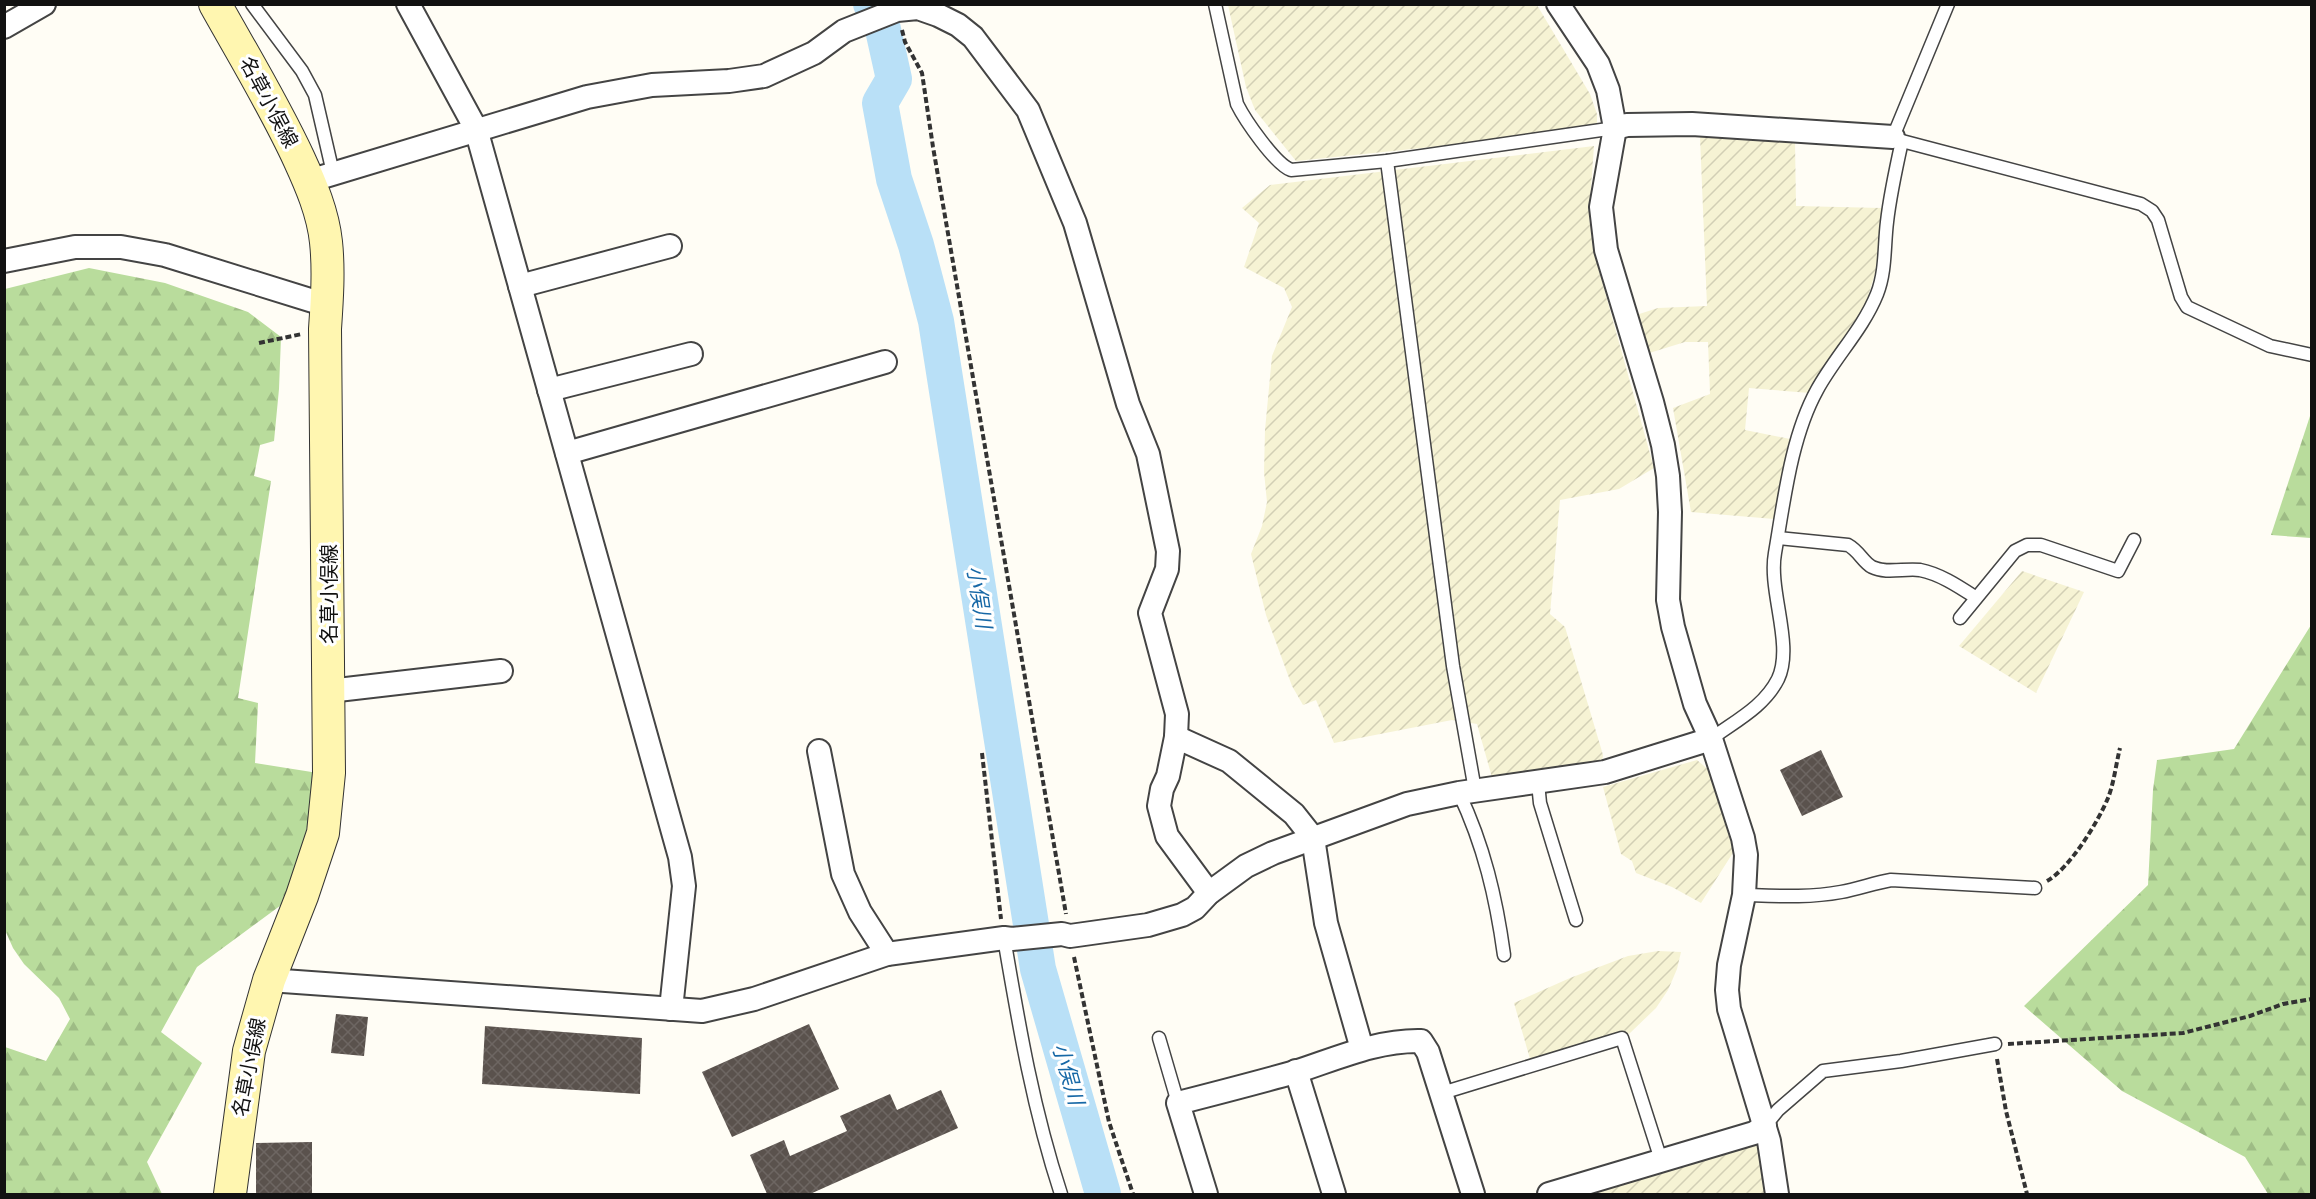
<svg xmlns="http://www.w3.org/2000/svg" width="2316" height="1199" viewBox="0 0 2316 1199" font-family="'Roboto Serif','Noto Sans JP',serif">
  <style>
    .farmland { fill: url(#farmland-furrows) }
    .forest { fill: url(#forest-firs) }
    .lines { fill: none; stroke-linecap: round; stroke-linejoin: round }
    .river { stroke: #b9e0f7; stroke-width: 36 }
    .building { fill: url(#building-cross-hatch) }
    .service-casing { stroke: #444; stroke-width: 15 }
    .minor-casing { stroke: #444; stroke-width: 26 }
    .secondary-casing { stroke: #333; stroke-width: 34 }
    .path { stroke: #333; stroke-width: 4; stroke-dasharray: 6 3; stroke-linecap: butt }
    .service { stroke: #fff; stroke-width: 12 }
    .minor { stroke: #fff; stroke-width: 22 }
    .secondary { stroke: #fff6b0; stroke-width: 32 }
    .labels { text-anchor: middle; stroke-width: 6; stroke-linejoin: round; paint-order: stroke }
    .street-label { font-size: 20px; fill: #111; stroke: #fff }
    .water-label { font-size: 21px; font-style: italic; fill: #1768a6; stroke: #fff }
  </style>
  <defs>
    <pattern id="farmland-furrows" width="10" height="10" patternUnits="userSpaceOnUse" patternTransform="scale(1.5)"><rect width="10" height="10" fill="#f6f3d4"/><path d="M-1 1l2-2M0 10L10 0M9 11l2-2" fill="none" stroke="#d2cfb5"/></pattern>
    <pattern id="forest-firs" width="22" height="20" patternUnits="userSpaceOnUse" patternTransform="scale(1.5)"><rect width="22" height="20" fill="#b9dc9c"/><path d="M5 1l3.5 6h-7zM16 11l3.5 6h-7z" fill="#9ebc85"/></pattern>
    <pattern id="building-cross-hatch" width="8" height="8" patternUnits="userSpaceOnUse" patternTransform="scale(1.5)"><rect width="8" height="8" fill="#5a524d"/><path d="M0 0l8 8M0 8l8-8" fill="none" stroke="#6d6662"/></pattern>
  </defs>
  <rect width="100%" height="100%" fill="#fffdf5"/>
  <g class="farmland">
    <path d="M1228,5H1537L1590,94L1597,114V130L1296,161L1255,110L1246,87Z"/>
    <path d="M1700,137L1795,141L1796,206L1882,208L1876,270L1867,300L1845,338L1821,370L1810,393L1749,388L1745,430L1790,439L1774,519L1691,512L1673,408L1710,394L1708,342H1685L1646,354L1633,316L1658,308L1707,306Z"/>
    <path d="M1594,146L1589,215L1593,249L1654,468L1619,489L1560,500L1550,614L1565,627L1603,755L1602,764L1493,781L1477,724L1452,720L1334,743L1316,700L1303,705L1292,686L1266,615L1251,554L1262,526L1267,502L1264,472L1265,430L1272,356L1292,307L1284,288L1244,267L1259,223L1242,208L1270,185Z"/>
    <path d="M2022,571L2084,592L2036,693L1959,646Z"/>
    <path d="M1697,760L1710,771L1736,848L1701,903L1672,887L1636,873L1632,861L1621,854L1603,787Z"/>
    <path d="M1658,951L1681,952L1677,969L1668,990L1656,1008L1629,1034L1622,1031L1530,1059L1514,1003L1570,978L1628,956Z"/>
    <path d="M1757,1143L1761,1149L1768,1194H1589Z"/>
  </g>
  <g class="forest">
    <path d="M89,268L165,283L248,312L281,337L279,389L274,441L260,445L254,476L271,481L238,698L258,703L255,763L318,773L304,841L288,900L197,967L161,1032L202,1063L147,1162L162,1194H5V1047L46,1061L70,1019L59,998L24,964L13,948L5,930V289Z"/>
    <path d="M2311,413V538L2271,535Z"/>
    <path d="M2311,625V1194H2268L2245,1157L2122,1091L2024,1006L2148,885L2153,790L2157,760L2234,749Z"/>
  </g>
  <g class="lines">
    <path class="river" d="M871,4L882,25L894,79L880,103L894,179L916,245L936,321L1038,969L1103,1194"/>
  </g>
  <g class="building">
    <path d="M1821,750L1843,797L1802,816L1780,770Z"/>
    <path d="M336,1014L368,1017L364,1056L331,1053Z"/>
    <path d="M809,1024L839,1089L732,1137L702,1072Z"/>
    <path d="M485,1026L642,1038L640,1094L482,1084Z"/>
    <path d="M941,1090L958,1128L810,1194H767L750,1155L784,1140L790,1156L847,1131L840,1116L890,1094L897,1110Z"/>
    <path d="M312,1142V1194H256V1143Z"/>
  </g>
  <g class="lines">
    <defs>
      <g id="service">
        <path d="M252,4L302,71L315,95L333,173"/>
        <path d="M1215,4L1237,104C1245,120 1275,164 1291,170L1387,161L1615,128"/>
        <path d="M1948,4L1893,137L1902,141L2141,204L2152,211L2158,220L2181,297L2187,307L2270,346L2312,355"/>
        <path d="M1387,161L1453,666L1475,790"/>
        <path d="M1778,538L1848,545C1859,551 1863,562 1872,567C1886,574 1905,568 1920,570C1940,574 1958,586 1975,597"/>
        <path d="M1960,618L2015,551L2027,545H2041L2118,571L2134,540"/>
        <path d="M1711,739C1735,721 1764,707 1778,679C1794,645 1768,591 1775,553C1784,501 1791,437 1817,390C1835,357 1863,329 1877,294C1886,271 1884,246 1887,222C1890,195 1896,168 1902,141"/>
        <path d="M1538,783L1540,803L1576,920"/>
        <path d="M1459,793C1484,846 1496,897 1504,955"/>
        <path d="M1744,895C1777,896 1809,898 1841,892C1858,889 1874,883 1891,880L2035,888"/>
        <path d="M1004,938C1019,1026 1033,1109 1061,1194"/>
        <path d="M1159,1038L1178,1103"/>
        <path d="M1442,1093L1622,1038L1661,1160"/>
        <path d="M1765,1126L1778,1110L1823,1071L1901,1061L1995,1044"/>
      </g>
      <g id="minor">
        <path d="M408,4L476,129L680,857L684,886L671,1009"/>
        <path d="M1558,4L1598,64L1608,90L1615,128L1601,207L1606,250L1652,402L1663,445L1668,476L1670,512L1668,600L1673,627L1695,704L1711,739L1743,838L1746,855L1744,895L1729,965L1727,990L1729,1009L1769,1141L1777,1194"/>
        <path d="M4,27L44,4"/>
        <path d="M1615,128L1627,125L1692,124L1893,137"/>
        <path d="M309,181L587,97L652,85L729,81L764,76L814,53L844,31L897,10L918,8L938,15L958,25L973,37L1028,110L1075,223L1128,404L1148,454L1168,551L1167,569L1150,613L1177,714L1176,737L1168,776L1162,789L1159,806L1167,836L1209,893"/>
        <path d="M4,261L75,247H121L165,255L326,305"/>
        <path d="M520,286L670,246"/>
        <path d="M549,390L691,354"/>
        <path d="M567,453L885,362"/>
        <path d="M329,691L501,671"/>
        <path d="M1176,737L1229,761L1294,814L1313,838L1326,923L1362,1049"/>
        <path d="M819,751L843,874L860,912L887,954"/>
        <path d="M269,980L702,1011L754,999L887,954L1004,938L1012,939L1062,934L1070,936L1148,925L1182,915L1195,908L1209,893L1246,866L1273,853L1407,804L1459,793L1605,772L1711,739"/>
        <path d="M1296,1071L1334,1194"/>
        <path d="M1206,1194L1178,1103C1217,1093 1256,1083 1295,1072C1336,1059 1376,1040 1421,1041L1428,1052L1473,1194"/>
        <path d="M1549,1194L1754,1133L1765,1126"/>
      </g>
      <path id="secondary" d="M215,4C244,56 274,105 299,159C311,185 323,213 326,242C329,270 327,300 325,329L329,773L323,833L302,896L269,980L249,1051L230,1194"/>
    </defs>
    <use href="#service" class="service-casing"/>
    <use href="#minor" class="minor-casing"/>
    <use href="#secondary" class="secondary-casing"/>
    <g class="path">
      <path d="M902,30L905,42L922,73L933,147L1066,914"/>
      <path d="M259,343L302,334"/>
      <path d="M982,753L1001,919"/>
      <path d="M2047,881C2070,868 2098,822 2108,798C2114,783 2116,764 2120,748"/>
      <path d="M1074,957L1109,1122L1133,1194"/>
      <path d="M2008,1044L2183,1033L2250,1016L2283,1004L2312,999"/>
      <path d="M1997,1059L2006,1111L2027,1194"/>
    </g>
    <use href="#service" class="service"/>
    <use href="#minor" class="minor"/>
    <use href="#secondary" class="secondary"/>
  </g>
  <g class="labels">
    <g class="street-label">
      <text transform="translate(269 102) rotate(62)" y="7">名草小俣線</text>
      <text transform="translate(329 594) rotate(-90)" y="7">名草小俣線</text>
      <text transform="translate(249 1067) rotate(-79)" y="7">名草小俣線</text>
    </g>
    <g class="water-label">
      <text transform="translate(979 597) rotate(81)" y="7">小俣川</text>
      <text transform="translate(1068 1074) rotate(74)" y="7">小俣川</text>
    </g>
  </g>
  <rect width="2316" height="1199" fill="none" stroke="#111111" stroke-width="12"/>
</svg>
